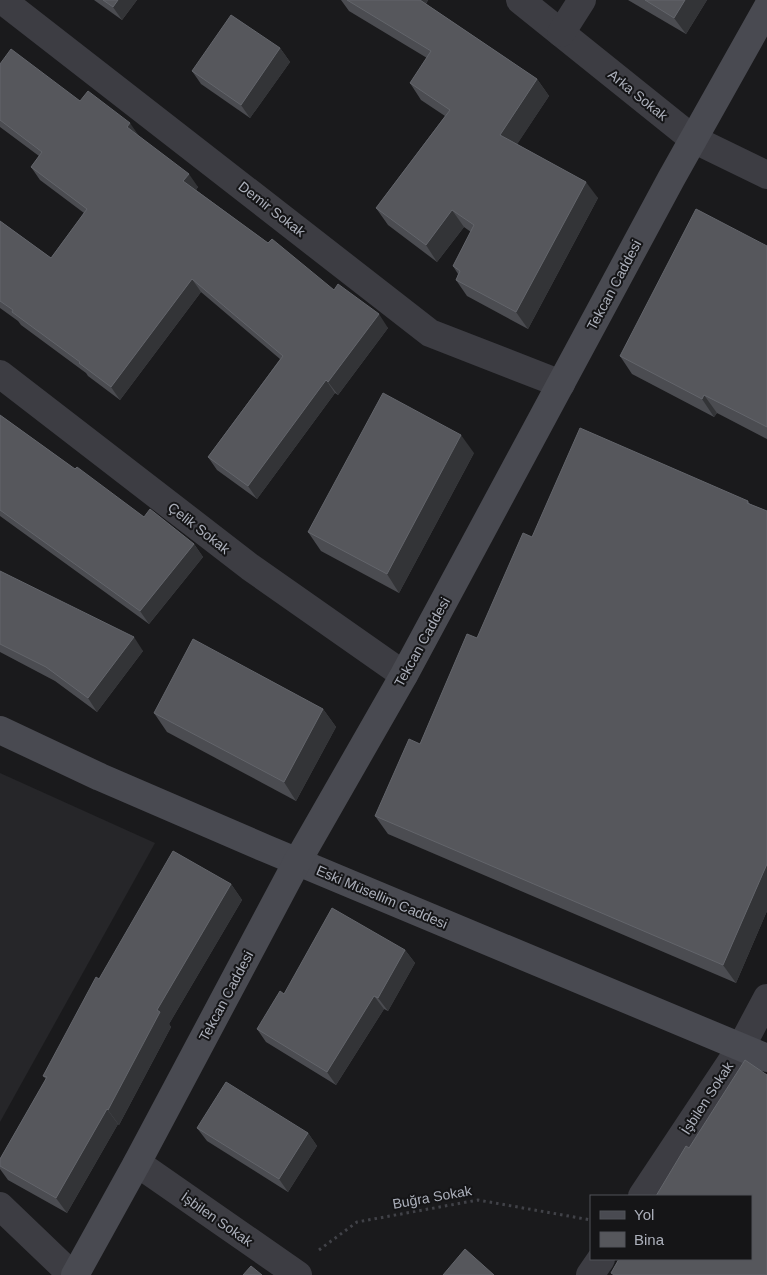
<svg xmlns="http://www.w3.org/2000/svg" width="767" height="1275" viewBox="0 0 767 1275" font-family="Arial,sans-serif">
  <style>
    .built { fill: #262629 }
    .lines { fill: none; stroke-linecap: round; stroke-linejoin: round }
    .path { stroke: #414248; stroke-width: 3; stroke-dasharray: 2.5 4; stroke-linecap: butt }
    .street { stroke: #3d3d43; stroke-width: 28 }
    .secondary { stroke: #494a51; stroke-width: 28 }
    .wall { fill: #4b4c51 }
    .shaded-wall { fill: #333437 }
    .building { fill: #56575c; stroke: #63656b }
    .labels { text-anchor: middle; stroke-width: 4; stroke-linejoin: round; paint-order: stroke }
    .street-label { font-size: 14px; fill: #acb0bb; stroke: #151517 }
  </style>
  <rect width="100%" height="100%" fill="#1a1a1c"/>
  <path class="built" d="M0,773L155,843L0,1122Z"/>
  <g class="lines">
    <path class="path" d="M319,1250L357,1222L478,1200L591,1220"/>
    <g class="street">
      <path d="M2,0L430,333L561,384"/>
      <path d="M520,0L693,139L767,175"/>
      <path d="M561,33L582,0"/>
      <path d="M0,374L250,567L404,675"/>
      <path d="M137,1163L298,1275"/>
      <path d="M642,1196L741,1047L767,998"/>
      <path d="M0,1206L72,1275"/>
      <path d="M590,1275L601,1259"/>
    </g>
    <g class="secondary">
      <path d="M0,730L100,777L267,849L767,1058"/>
      <path d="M75,1275L137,1163L297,862L404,675L671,179L767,8"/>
    </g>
  </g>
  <g class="wall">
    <path d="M94,0H137L122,20Z"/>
    <path d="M341,0H428L426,4L537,79L549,96L517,144L598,198L528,329L467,296L456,280L458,274L453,266L471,232L464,227L437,262L388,225L376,208L445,116L421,100L410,83L427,58L349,11Z"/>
    <path d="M628,0H707L686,34Z"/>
    <path d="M280,48L290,62L250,118L201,84L192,71Z"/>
    <path d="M0,64L80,101L139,136L198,187L196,190L268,243L334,290L388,328L338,395L335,393L257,499L217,470L208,457L280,359L201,292L120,400L88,376L86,373L21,325L18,321L0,308V221L51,258L84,213L40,180L31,167L39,156L0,127Z"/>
    <path d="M767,246V439L717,413L714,417L632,374L620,356Z"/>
    <path d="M0,415L75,469L144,517L194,544L203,557L149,624L0,516Z"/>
    <path d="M474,453L399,593L321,551L308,532Z"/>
    <path d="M748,501L750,504L767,511V911L736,983L388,834L375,816L420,744L532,537Z"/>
    <path d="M0,571L143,651L97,712L55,681L0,652Z"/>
    <path d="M323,709L336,727L296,801L167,732L154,713Z"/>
    <path d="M231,884L242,900L169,1024L171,1027L119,1125L118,1124L67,1213L8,1180L0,1169V1159L46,1079L43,1076L99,979Z"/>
    <path d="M405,950L415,963L388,1011L384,1009L336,1085L266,1042L257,1029L284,994Z"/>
    <path d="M197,1128L308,1133L317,1146L288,1192L207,1141Z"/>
  </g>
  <g class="shaded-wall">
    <path d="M118,0H137L122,20L113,7Z"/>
    <path d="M415,0H428L422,10Z"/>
    <path d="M685,0H707L686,34L674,18Z"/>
    <path d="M280,48L290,62L250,118L241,105Z"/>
    <path d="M537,79L549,96L512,152L500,135Z"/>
    <path d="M130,123L139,136L127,127Z"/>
    <path d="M189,174L198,187L193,194L183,181Z"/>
    <path d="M586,182L598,198L528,329L516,312Z"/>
    <path d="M452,210L464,227L437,262L426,245Z"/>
    <path d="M192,279L201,292L120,400L111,387Z"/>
    <path d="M379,314L388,328L338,395L328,382Z"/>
    <path d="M326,380L335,393L257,499L248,486Z"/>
    <path d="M704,395L717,413L714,417L702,399Z"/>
    <path d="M461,435L474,453L399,593L387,574Z"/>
    <path d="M194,544L203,557L149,624L140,611Z"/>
    <path d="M134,637L143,651L97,712L88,698Z"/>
    <path d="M323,709L336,727L296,801L284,782Z"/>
    <path d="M767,864V911L736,983L723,965Z"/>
    <path d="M231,884L242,900L169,1024L171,1027L119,1125L108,1110L157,1010Z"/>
    <path d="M405,950L415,963L388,1011L378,998Z"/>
    <path d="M374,996L384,1009L336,1085L327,1072Z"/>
    <path d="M107,1109L118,1124L67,1213L56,1198Z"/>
    <path d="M308,1133L317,1146L288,1192L279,1179Z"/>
  </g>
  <g class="building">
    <path d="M103,0H118L113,7Z"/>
    <path d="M347,0H420L537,79L500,135L586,182L516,312L456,280L460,271L453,266L474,225L452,210L426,245L376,208L450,110L410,83L431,51Z"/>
    <path d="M645,0H685L674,18Z"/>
    <path d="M231,15L280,48L241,105L192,71Z"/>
    <path d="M11,49L80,101L88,91L130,123L127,127L189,174L183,181L268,243L272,239L334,290L338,284L379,314L328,382L326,380L248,486L208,457L283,356L192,279L111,387L79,363L80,362L12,312L13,310L0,301V221L51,258L87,209L31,167L42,152L0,120V64Z"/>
    <path d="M696,209L767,246V427L704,395L702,399L620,356Z"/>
    <path d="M383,393L461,435L387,574L308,532Z"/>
    <path d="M0,415L75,469L77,467L144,517L150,509L194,544L140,611L0,510Z"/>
    <path d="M580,428L748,501L747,503L767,511V864L723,965L375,816L409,739L420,744L467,634L477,638L523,533L532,537Z"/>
    <path d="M0,571L134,637L88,698L46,667L0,644Z"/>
    <path d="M193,639L323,709L284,782L154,713Z"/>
    <path d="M173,851L231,884L157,1010L160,1012L108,1110L107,1109L56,1198L0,1166V1159L47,1077L43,1076L96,977L99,979Z"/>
    <path d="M332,908L405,950L378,998L374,996L327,1072L257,1029L280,991L284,994Z"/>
    <path d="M745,1060L767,1075V1275H614L611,1273L619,1259H751V1196H656L686,1146L689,1148Z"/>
    <path d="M226,1082L308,1133L279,1179L197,1128Z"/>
    <path d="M465,1249L494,1275H443Z"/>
    <path d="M251,1266L262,1275H243Z"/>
  </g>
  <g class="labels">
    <g class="street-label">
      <text transform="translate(638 95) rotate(39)" y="5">Arka Sokak</text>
      <text transform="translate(272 209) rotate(38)" y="5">Demir Sokak</text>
      <text transform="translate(614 285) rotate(-62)" y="5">Tekcan Caddesi</text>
      <text transform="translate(199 528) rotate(38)" y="5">Çelik Sokak</text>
      <text transform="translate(422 642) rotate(-61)" y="5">Tekcan Caddesi</text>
      <text transform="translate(382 897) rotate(23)" y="5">Eski Müsellim Caddesi</text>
      <text transform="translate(226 996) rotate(-62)" y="5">Tekcan Caddesi</text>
      <text transform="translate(707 1098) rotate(-57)" y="5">İşbilen Sokak</text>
      <text transform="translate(432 1197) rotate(-10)" y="5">Buğra Sokak</text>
      <text transform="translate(217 1219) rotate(35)" y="5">İşbilen Sokak</text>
    </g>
  </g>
  <rect x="590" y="1195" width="162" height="65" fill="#151517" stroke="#515359"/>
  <rect x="600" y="1211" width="25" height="8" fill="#494a51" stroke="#515359"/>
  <text x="634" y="1220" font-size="15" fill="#acb0bb">Yol</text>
  <rect x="600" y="1232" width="25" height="15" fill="#56575c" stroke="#515359"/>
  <text x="634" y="1245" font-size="15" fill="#acb0bb">Bina</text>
</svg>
